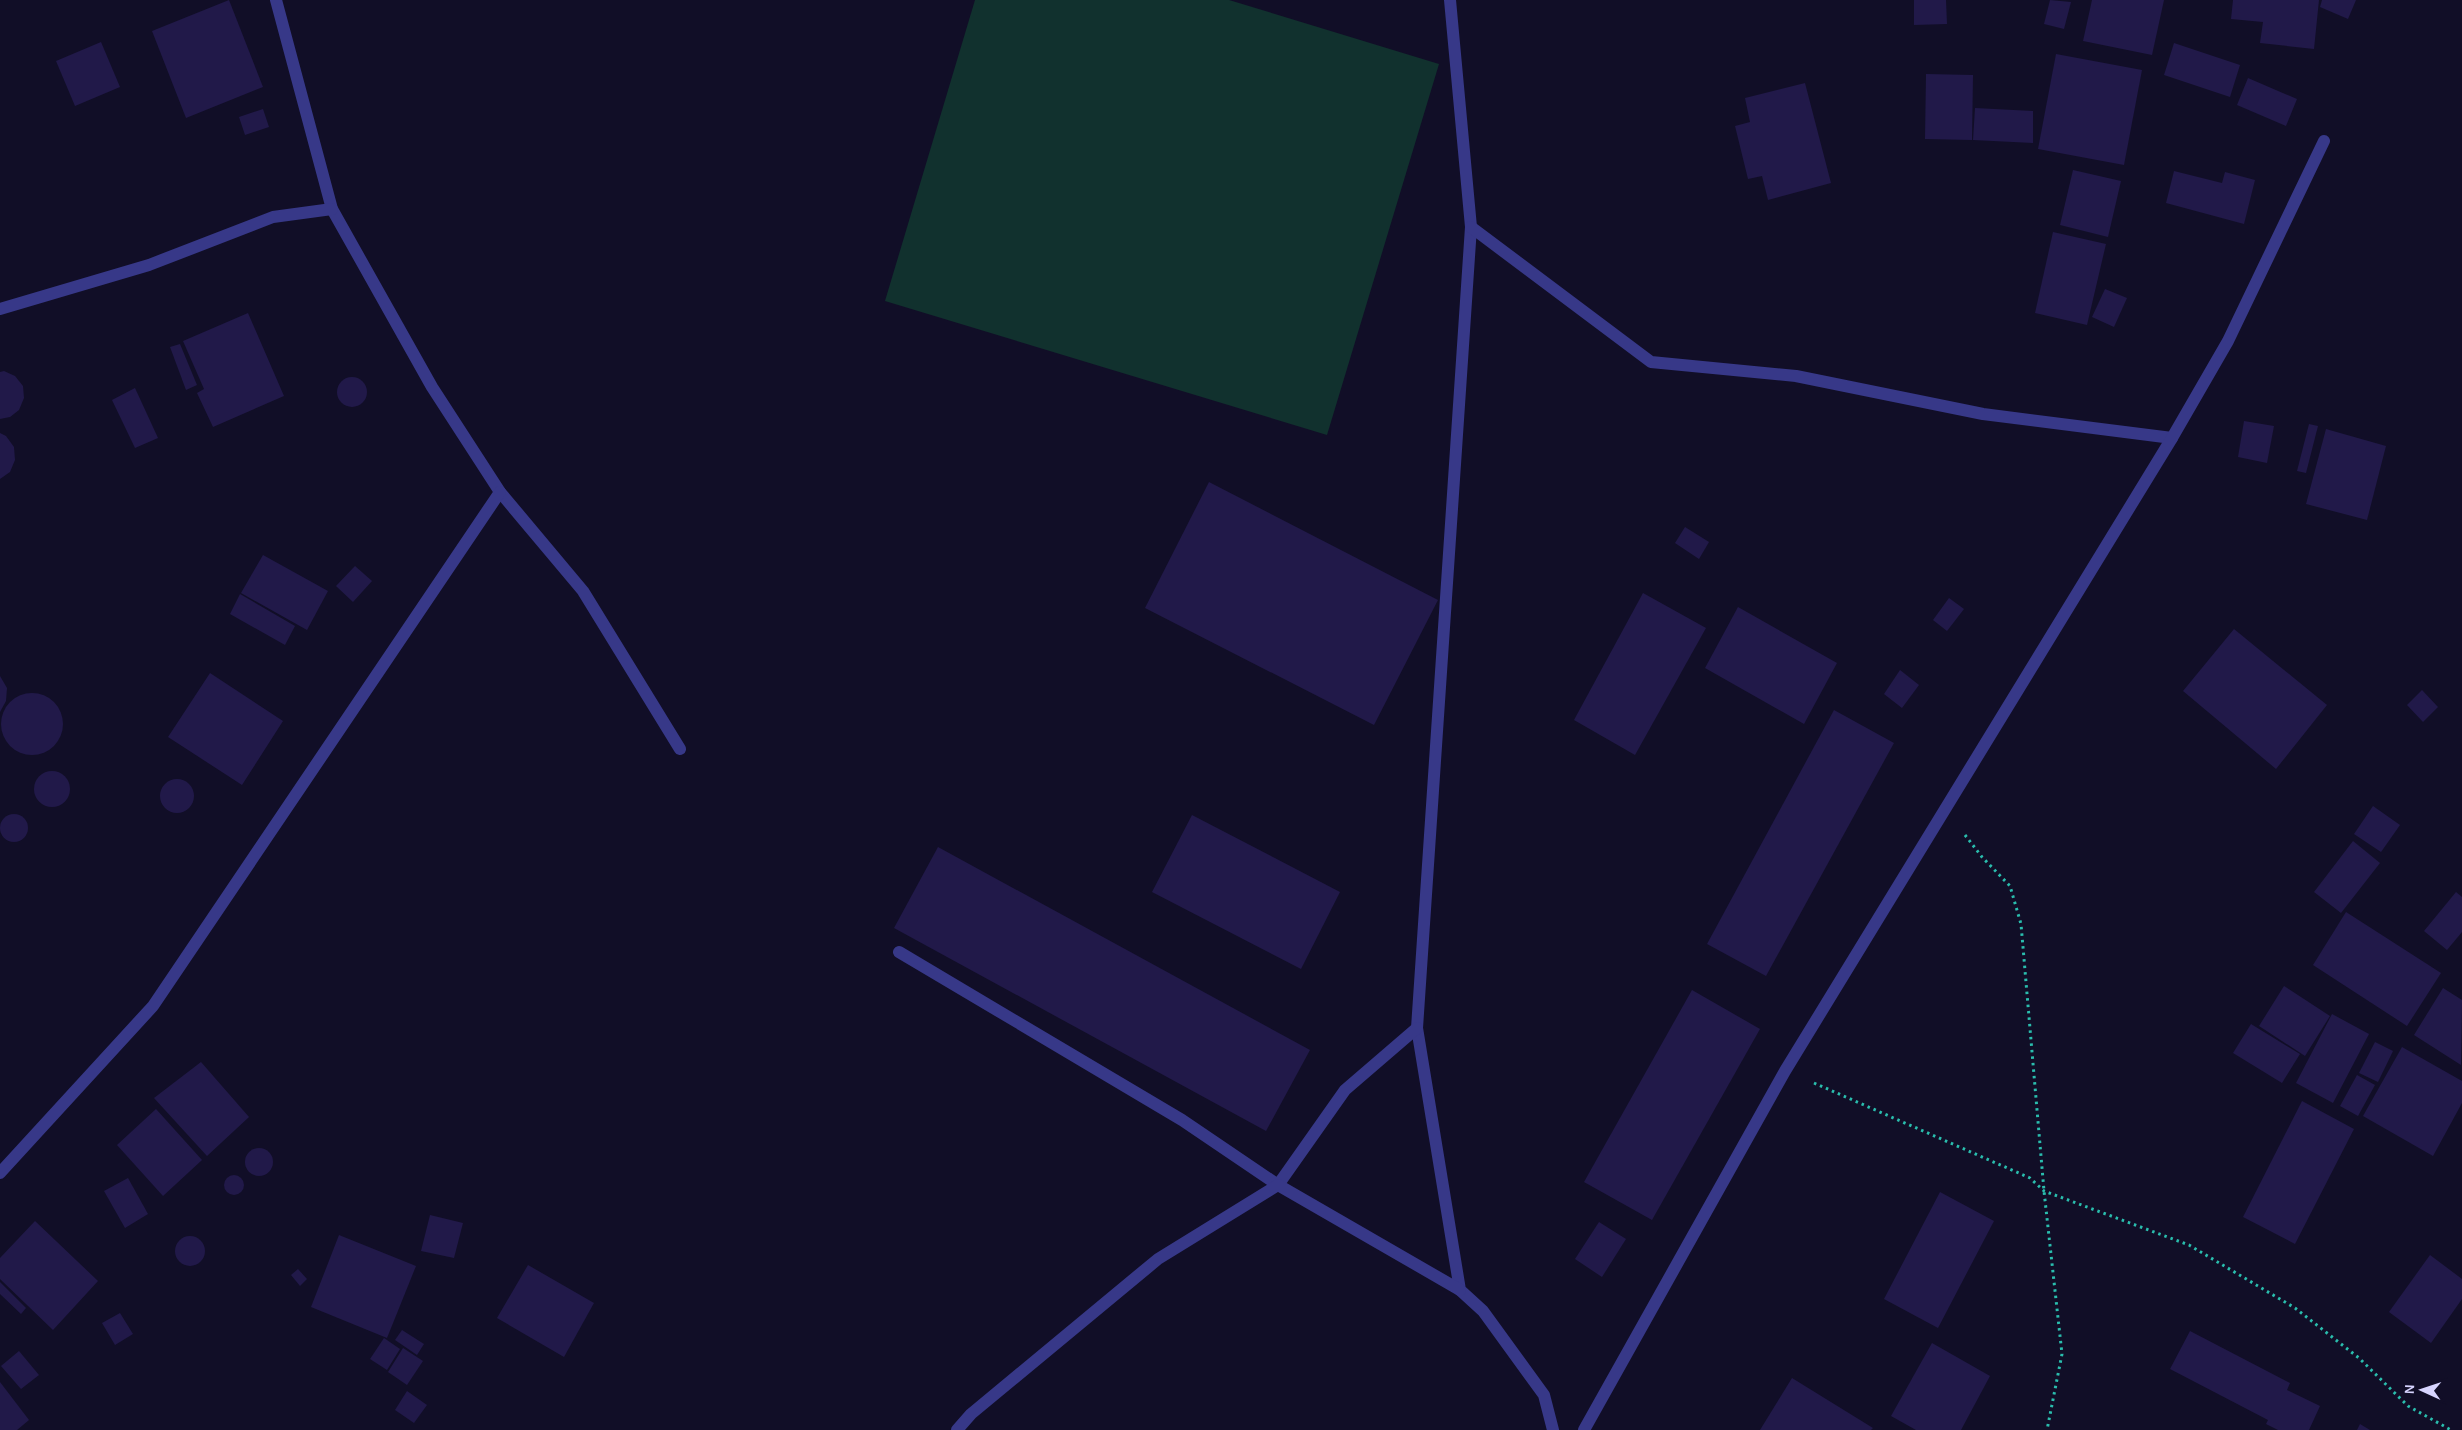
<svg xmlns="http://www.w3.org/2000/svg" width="2462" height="1430" viewBox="0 0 2462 1430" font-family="Karla,sans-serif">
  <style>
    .green { fill: #11312e }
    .building { fill: #211949 }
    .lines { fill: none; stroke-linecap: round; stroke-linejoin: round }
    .path { stroke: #2abdad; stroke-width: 3; stroke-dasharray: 2.5 4; stroke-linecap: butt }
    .street { stroke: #373888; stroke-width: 12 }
  </style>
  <rect width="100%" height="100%" fill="#110e27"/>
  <path class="green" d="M975,0H1229L1439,64L1327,435L885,301Z"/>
  <g class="building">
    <path d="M229,0L263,87L186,118L152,31Z"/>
    <path d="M1914,0H1946L1947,24L1914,25Z"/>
    <path d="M2050,0L2071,2L2064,29L2044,24Z"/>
    <path d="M2092,0H2164L2152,55L2083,41Z"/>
    <path d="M2233,0H2319L2314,49L2260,43L2263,22L2231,19Z"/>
    <path d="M2322,0H2356L2348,19L2320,7Z"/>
    <path d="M101,42L120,87L75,106L56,61Z"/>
    <path d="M2174,43L2240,65L2230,97L2164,75Z"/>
    <path d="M2056,54L2142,70L2124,165L2038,149Z"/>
    <path d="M1926,74L1973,75L1972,140L1925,139Z"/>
    <path d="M2248,78L2297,99L2286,126L2237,105Z"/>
    <path d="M1805,83L1831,183L1768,200L1762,176L1748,179L1735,126L1750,122L1745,98Z"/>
    <path d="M1975,108L2033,111V143L1973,140Z"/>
    <path d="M263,109L269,127L245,135L239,117Z"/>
    <path d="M2073,170L2121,181L2108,237L2060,225Z"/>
    <path d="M2174,171L2222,183L2225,172L2255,180L2244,224L2166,203Z"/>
    <path d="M2053,232L2106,244L2087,325L2035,313Z"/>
    <path d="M2105,289L2127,298L2114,327L2092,317Z"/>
    <path d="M248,313L284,396L213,427L197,393L204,389L183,341Z"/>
    <path d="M180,344L197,385L186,390L170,347Z"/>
    <path d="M4,371L15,376L23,386L24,398L19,410L10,417L0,419V372Z"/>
    <circle cx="352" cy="392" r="15"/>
    <path d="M135,388L158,438L135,448L112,400Z"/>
    <path d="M2244,421L2274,426L2267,463L2238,457Z"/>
    <path d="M2309,424L2318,426L2306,473L2297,471Z"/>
    <path d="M2326,429L2386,446L2367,520L2306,504Z"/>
    <path d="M0,433L6,436L14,447L15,460L10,472L0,479Z"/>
    <path d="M1209,482L1438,600L1374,725L1145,608Z"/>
    <path d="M1685,527L1709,542L1699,559L1675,543Z"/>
    <path d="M263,555L328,591L307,630L241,593Z"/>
    <path d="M355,566L372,581L353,602L336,586Z"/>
    <path d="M1643,593L1706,628L1635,755L1574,720Z"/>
    <path d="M240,594L295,626L285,645L230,614Z"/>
    <path d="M1949,598L1964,609L1947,631L1933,620Z"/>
    <path d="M1738,607L1837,663L1804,724L1705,668Z"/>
    <path d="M2234,629L2327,705L2276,769L2183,691Z"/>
    <path d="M1900,670L1919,685L1902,708L1884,694Z"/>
    <path d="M210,673L283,721L242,785L168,737Z"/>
    <path d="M0,676L7,688L6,701L0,712Z"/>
    <path d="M2422,690L2438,707L2423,722L2407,705Z"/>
    <circle cx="32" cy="724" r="31"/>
    <path d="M1834,710L1894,743L1766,976L1707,944Z"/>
    <circle cx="52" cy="789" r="18"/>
    <circle cx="177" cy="796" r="17"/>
    <path d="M2373,806L2400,825L2381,852L2354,834Z"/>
    <circle cx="14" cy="828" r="14"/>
    <path d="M1192,815L1340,892L1301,969L1152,892Z"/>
    <path d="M2353,841L2380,863L2341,913L2314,892Z"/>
    <path d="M938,847L1310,1050L1266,1131L894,928Z"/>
    <path d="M2456,892L2462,897V932L2447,950L2424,931Z"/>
    <path d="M2346,912L2441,973L2407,1026L2313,965Z"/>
    <path d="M2284,986L2330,1016L2305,1056L2259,1026Z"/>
    <path d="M2443,988L2462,1000L2461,1065L2414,1035Z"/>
    <path d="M1692,990L1760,1029L1652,1220L1584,1182Z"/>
    <path d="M2332,1014L2369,1034L2333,1103L2296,1083Z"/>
    <path d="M2251,1024L2300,1054L2282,1083L2233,1053Z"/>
    <path d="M2375,1042L2393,1051L2378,1082L2359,1073Z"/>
    <path d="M2402,1047L2462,1081V1103L2433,1156L2363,1116Z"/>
    <path d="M201,1062L249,1117L207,1156L154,1098Z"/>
    <path d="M2357,1075L2375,1085L2358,1116L2340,1106Z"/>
    <path d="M2302,1101L2354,1129L2295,1244L2243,1217Z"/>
    <path d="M156,1109L202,1160L163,1196L117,1145Z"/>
    <circle cx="259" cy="1162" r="14"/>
    <circle cx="234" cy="1185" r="10"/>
    <path d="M128,1178L148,1214L125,1228L104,1191Z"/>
    <path d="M1940,1192L1994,1221L1938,1328L1884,1299Z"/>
    <path d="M430,1215L463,1223L454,1258L421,1251Z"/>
    <path d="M35,1221L98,1281L53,1330L0,1279V1258Z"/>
    <path d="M1599,1222L1626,1239L1602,1277L1575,1259Z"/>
    <path d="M339,1235L416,1266L387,1338L311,1307Z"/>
    <circle cx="190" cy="1251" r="15"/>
    <path d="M2430,1255L2462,1279V1299L2431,1343L2389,1312Z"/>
    <path d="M528,1265L594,1303L564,1357L497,1318Z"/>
    <path d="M298,1269L307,1279L300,1286L291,1275Z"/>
    <path d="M0,1282L26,1308L21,1314L0,1294Z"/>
    <path d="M120,1313L133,1334L115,1345L102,1323Z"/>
    <path d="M402,1330L424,1344L417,1355L395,1340Z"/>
    <path d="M2190,1331L2290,1383L2287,1390L2320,1406L2309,1430H2278L2266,1424L2268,1420L2170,1369Z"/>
    <path d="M384,1338L400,1349L387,1370L370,1359Z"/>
    <path d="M1932,1343L1990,1376L1961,1430H1916L1891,1416Z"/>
    <path d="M403,1348L423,1361L407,1385L388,1372Z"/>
    <path d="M19,1351L39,1375L21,1389L1,1366Z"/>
    <path d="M1792,1378L1873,1428L1871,1430H1760Z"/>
    <path d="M0,1382L29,1420L17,1430H0Z"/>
    <path d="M407,1391L427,1405L414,1423L395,1410Z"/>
    <path d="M2360,1424L2370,1430H2357Z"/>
  </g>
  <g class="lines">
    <g class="path">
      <path d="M1965,835L1982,857L2010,886L2021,924L2044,1191L2062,1354L2047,1430"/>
      <path d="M1814,1083L2030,1178L2044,1191L2189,1245L2295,1308L2359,1358L2408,1406L2451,1430"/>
    </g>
    <g class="street">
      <path d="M276,0L332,209L432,387L500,492L583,591L680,749"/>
      <path d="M1450,0L1471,227L1417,1028L1460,1290L1483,1311L1544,1395L1553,1430"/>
      <path d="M1471,227L1651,362L1796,376L1983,414L2172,438"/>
      <path d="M0,309L149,265L273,217L332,209"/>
      <path d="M899,952L1182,1120L1278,1185L1345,1090L1417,1028"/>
      <path d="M0,1173L153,1006L500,492"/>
      <path d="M957,1430L971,1414L1158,1259L1278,1185L1460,1290"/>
      <path d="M1584,1430L1785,1071L2172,438L2228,341L2324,141"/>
    </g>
  </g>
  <g transform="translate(2422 1390) rotate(273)" stroke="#110e27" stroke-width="4" paint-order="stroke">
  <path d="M0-4L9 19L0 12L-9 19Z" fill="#d7d4ff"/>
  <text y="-8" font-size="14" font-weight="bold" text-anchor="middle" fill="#d7d4ff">N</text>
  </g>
</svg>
